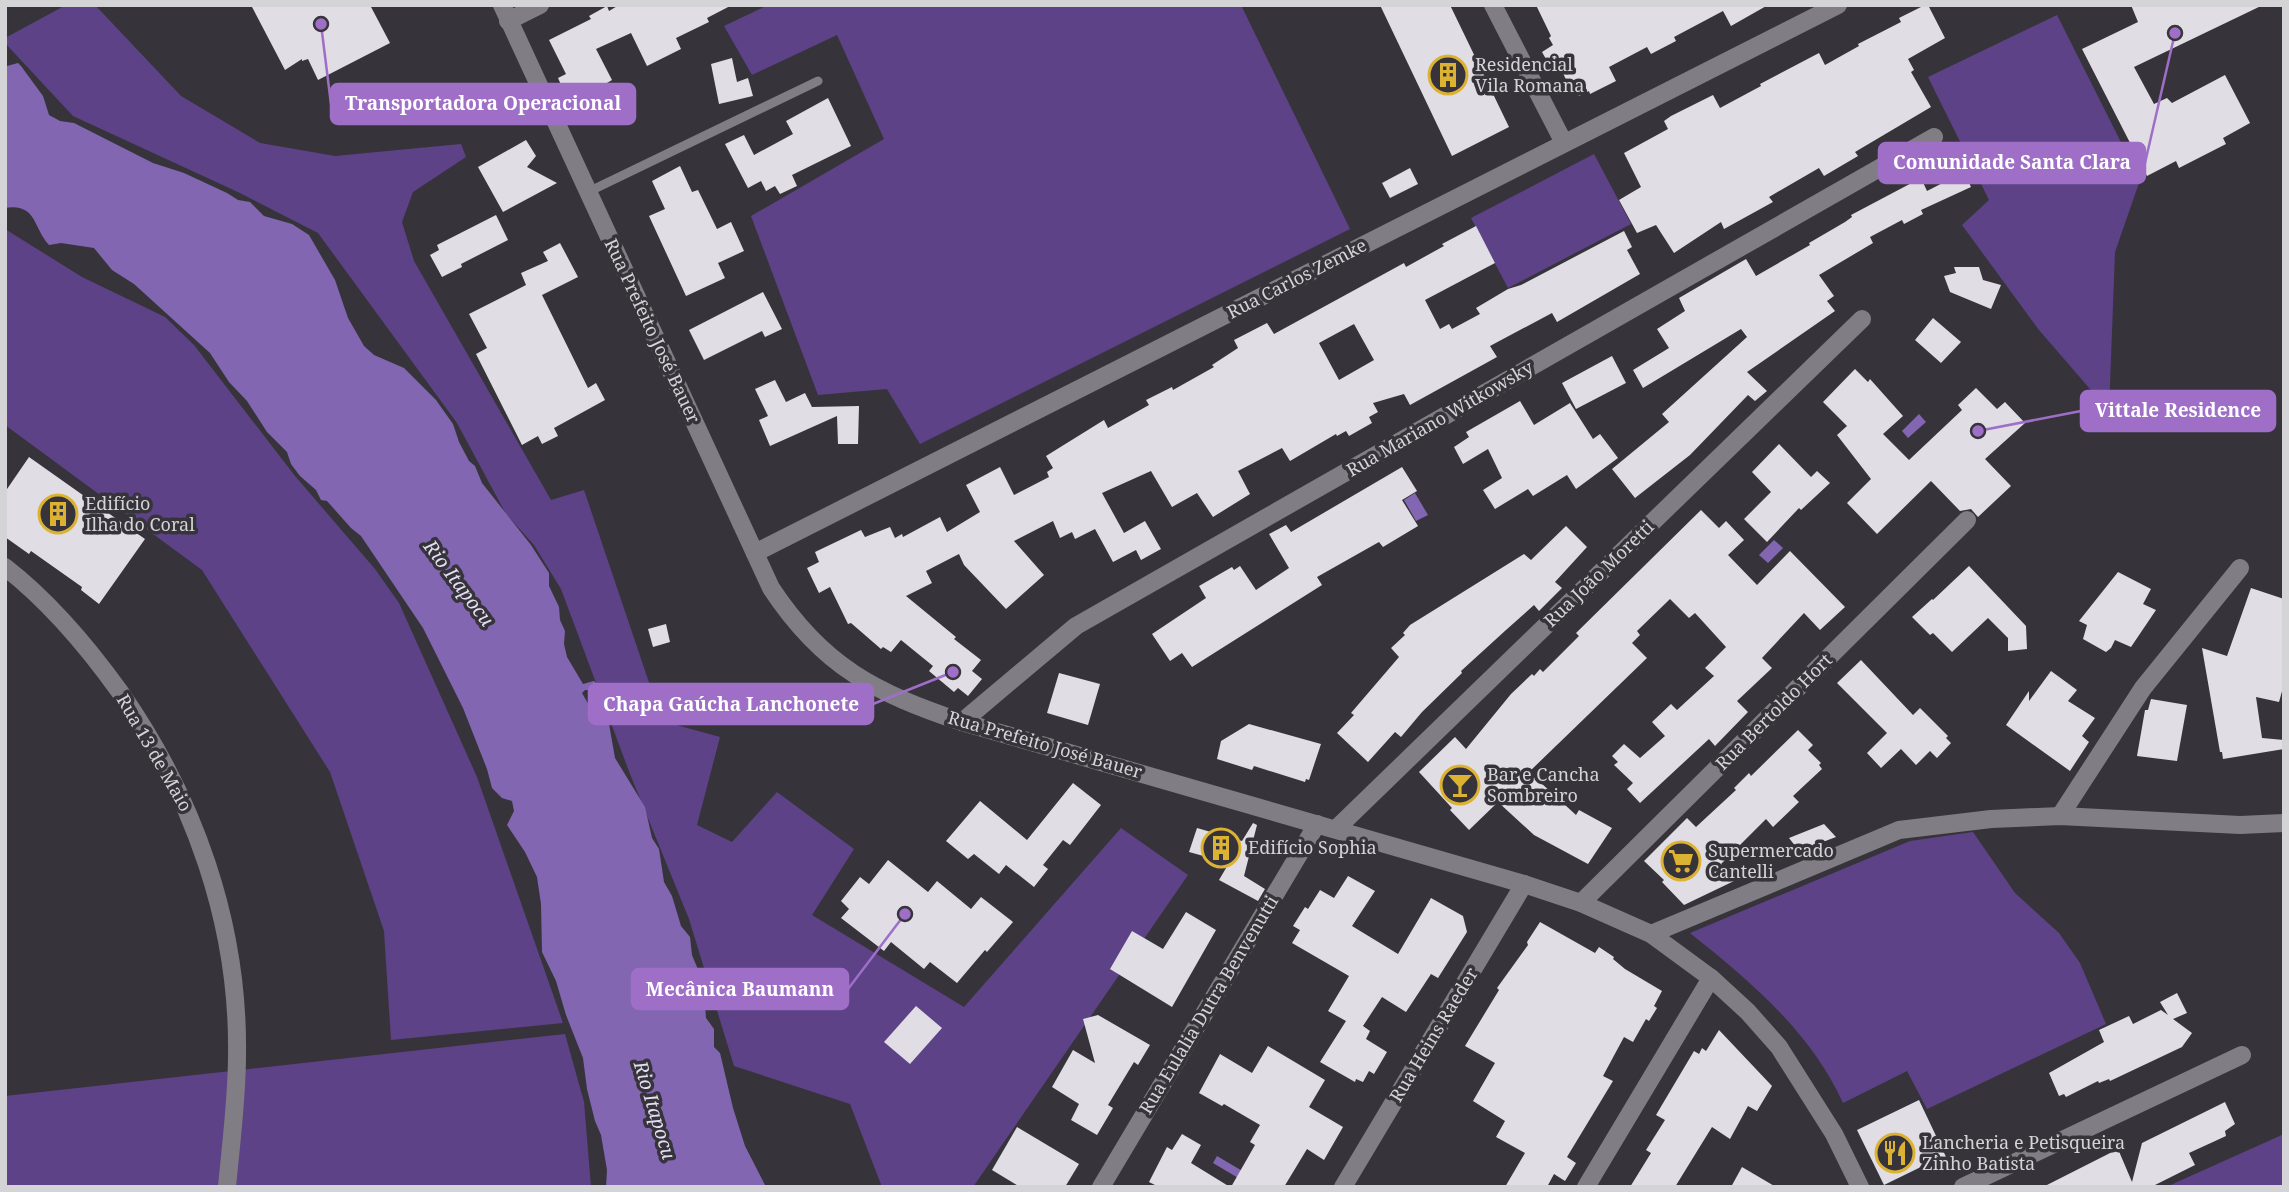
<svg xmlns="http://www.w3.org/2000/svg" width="2289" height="1192" viewBox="0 0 2289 1192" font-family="'Noto Serif',serif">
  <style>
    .green { fill: #5d4287 }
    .water { fill: #8266b2 }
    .building { fill: #e0dee4; fill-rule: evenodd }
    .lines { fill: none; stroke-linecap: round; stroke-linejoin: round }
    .service { stroke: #807e84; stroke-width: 9 }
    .minor { stroke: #807e84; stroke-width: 18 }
    .tertiary { stroke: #807e84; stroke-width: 18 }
    .secondary { stroke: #807e84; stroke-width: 18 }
    .labels { text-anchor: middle; stroke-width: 7; stroke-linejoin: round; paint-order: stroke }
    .poi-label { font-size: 18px; fill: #d4d3d6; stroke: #36343a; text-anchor: start }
    .street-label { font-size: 18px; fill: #d4d3d6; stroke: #36343a }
    .water-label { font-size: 19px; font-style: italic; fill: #e4def3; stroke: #36343a }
    .leader { fill: none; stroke: #9f6fc8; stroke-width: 2.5 }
    .callout-dot { fill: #9f6fc8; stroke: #36343a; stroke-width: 2.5 }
    .callout { fill: #9f6fc8; stroke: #9f6fc8; stroke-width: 2.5 }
    .callout-label { font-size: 19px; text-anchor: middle; font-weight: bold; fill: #fff }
  </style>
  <rect width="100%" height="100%" fill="#36343a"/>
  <g class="green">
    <path d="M66,5H95L181,96L260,143L335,156L461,144L466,157L413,192L402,222L414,261L551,500L584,490L662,721L720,737L697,825L732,842L777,792L854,849L812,915L964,1007L1121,828L1188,875L973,1187H882L850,1104L734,1066L689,919L630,774L561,589L534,545L506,514L457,423L318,233L240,193L73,116L5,43V38Z"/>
    <path d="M768,5H1241L1350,229L920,444L887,389L818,395L751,216L884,139L837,35L752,75L724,26Z"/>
    <path d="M2057,15L2140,180L2115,252L2109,411L2039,330L1962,225L1989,200L1928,77Z"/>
    <path d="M1594,154L1631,224L1508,288L1471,218Z"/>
    <path d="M5,229L82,277L165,317L194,345L295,476L375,569L399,603L477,777L563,1023L391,1040L384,931L330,772L202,570L5,425Z"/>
    <path d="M1973,832L2015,893L2059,933L2080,963L2106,1024L1927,1109L1907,1071L1843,1103C1811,1032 1750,981 1690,933L1910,841Z"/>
    <path d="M565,1034L584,1102L591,1187H5V1096Z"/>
    <path d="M2284,1134V1187H2166Z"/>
  </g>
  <g class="water">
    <path d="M5,54L7,66L18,63L21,66L43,96L49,115L60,121L74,123L153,163L184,173L227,193L238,200L250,202L264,216L292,224L309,235L335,280L348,318L364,346L374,355L404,368L436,400L453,424L459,442L469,461L475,466L482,483L531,545L549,573V586L559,607L560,620L565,631L564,644L567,657L583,684L594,681L600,687V690H585L582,693L590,707L601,713L609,724L615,758L645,807L652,838L659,849L664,882L672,896L681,926L690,937L692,955L699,972V981L704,992L706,1018L714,1029V1047L720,1053L733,1108L745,1146L766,1187H606L607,1170L601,1135L595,1121L587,1089L583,1058L566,1015L556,981L542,952L541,904L537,877L525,852L507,825L514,811L512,801L502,798L492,788L487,769L463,708L423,628L361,536L351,528L327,501L321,500L316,490L300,476L291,464L287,452L267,432L247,401L229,382L210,353L134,284L112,270L94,248L61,243L49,245C33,228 37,203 5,208Z"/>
    <path d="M1919,414L1926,422L1908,438L1902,431Z"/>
    <path d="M1415,493L1428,515L1416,521L1404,500Z"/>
    <path d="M1774,540L1783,548L1768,563L1759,555Z"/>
    <path d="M1217,1156L1244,1172L1240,1179L1213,1163Z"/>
  </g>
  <g class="building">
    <path d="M251,5H370L390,43L318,80L308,59L302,61V59L285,70Z"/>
    <path d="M619,5H732L707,18L709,22L676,38L681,49L647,66L631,33L596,49L612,80L570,105L558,78L566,74L549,40L591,19L589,16L607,6L609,11Z"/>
    <path d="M1380,5H1450L1509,127L1452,156Z"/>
    <path d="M1536,5H1768L1731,26L1723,11L1674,37L1676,41L1651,54L1647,47L1609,67L1616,81L1590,94L1589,91L1579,96L1571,81L1567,82L1559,64L1551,68L1542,52L1553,45L1549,38L1551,36Z"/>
    <path d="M1925,5H1928L1945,38L1908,59L1914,70L1911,72L1931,107L1855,152L1858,156L1824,176L1819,168L1769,197L1773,202L1724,229L1721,222L1674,253L1656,225L1637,233L1619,200L1641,187L1624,153L1668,129L1664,121L1671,116L1713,95L1720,108L1761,86L1760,84L1819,53L1825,65L1859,46L1858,44L1901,22L1899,18Z"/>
    <path d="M2131,5H2263L2134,67L2154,104L2167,98L2172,103L2225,75L2250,123L2223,138L2226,144L2179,168L2176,161L2147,176L2082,49L2138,22Z"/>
    <path d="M732,58L737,82L748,78L753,96L719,104L711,64Z"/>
    <path d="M828,98L851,146L792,175L797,186L780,194L775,186L766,191L761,181L748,188L725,144L744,135L754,155L793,134L786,121Z"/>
    <path d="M526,140L536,156L527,167L557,183L503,212L478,167Z"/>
    <path d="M680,166L692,192L698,190L717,229L731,222L744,251L718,263L725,278L686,296L649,216L665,209L652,181Z"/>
    <path d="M1410,168L1418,184L1390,198L1382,183Z"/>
    <path d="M1964,172L1971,187L1921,210L1923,214L1904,224L1902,220L1870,237L1873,243L1819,275L1834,296L1827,301L1835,311L1747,372L1767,391L1755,401L1748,395L1690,455L1635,498L1612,469L1669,422L1662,414L1747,337L1741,329L1643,388L1633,370L1669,348L1657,329L1685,311L1679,298L1746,259L1756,276L1810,245L1809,243L1845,222L1852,217L1851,215L1921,178L1927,191Z"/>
    <path d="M496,215L508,240L461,264L462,267L442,277L430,255L439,250L437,245Z"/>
    <path d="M1476,226L1495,263L1425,300L1440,329L1449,324L1452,329L1480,314L1476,308L1508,289L1521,285L1624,231L1632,247L1627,250L1640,274L1557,322L1552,313L1490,346L1497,357L1410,405L1404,394L1373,403L1378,412L1369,417L1372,423L1349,436L1346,431L1337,436L1336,434L1290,461L1282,448L1238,471L1250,494L1213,517L1197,493L1172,507L1151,471L1102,493L1124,533L1145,521L1161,549L1141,560L1136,550L1113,562L1095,529L1075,539L1072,532L1060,538L1053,521L1014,541L1044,575L1006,609L964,565L959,554L926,571L932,583L906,596L956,637L954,639L981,660L972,671L982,679L968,696L958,688L954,692L929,671L933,666L901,640L891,652L883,647L881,649L851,623L848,624L830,587L819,593L807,568L819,562L815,552L861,530L865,537L890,527L895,538L902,534L903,537L940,517L947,532L980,512L966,485L1000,467L1014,495L1049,477L1047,472L1053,468L1046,456L1104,420L1108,428L1149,405L1146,400L1172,387L1173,390L1214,367L1212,365L1238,348L1234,340L1267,323L1274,334L1404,263L1406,267L1444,246L1442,244ZM1354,324L1374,360L1339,380L1319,343Z"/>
    <path d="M560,243L578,277L542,295L588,388L596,383L605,400L554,428L558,436L542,444L538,436L522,445L476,354L487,348L469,314L526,285L521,273L548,261L543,252Z"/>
    <path d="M1954,267H1979L1983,280L2001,285L1991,309L1950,292L1944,276L1956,273Z"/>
    <path d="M763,292L782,329L765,337L762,331L704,360L689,330Z"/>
    <path d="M1933,318L1961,342L1941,363L1915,340Z"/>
    <path d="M1612,356L1626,383L1576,409L1562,383Z"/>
    <path d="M1855,369L1868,382L1870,379L1903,416L1883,434L1909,460L1962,410L1958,405L1976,388L1997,409L2005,402L2025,423L1985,459L2011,486L1978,517L1971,509L1960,511L1931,481L1877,534L1847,503L1871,479L1837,435L1847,426L1823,402Z"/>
    <path d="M775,380L786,402L805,393L812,407L859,406L858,444H838L837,416L770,446L759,420L768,416L755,389Z"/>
    <path d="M1520,401L1534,425L1570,403L1593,439L1600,434L1618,458L1576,489L1567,475L1533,496L1528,489L1495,509L1483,490L1502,478L1488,449L1463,464L1454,447L1469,437L1466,432Z"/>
    <path d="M1779,444L1811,477L1817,471L1830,483L1801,510L1799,508L1767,542L1744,519L1771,492L1752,472Z"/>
    <path d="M29,457L145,539L99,604L81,590L82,587L31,551L29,554L5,537V492Z"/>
    <path d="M1402,467L1417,491L1402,500L1418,526L1383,547L1379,542L1317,577L1322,585L1192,667L1182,653L1170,661L1152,634L1206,598L1199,586L1232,567L1234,570L1240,566L1256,590L1289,568L1269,534L1286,525L1291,532Z"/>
    <path d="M1701,510L1719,528L1726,521L1744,540L1728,555L1757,585L1790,551L1845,607L1820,630L1804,613L1762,658L1772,668L1737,701L1748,712L1715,746L1709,739L1640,803L1627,789L1633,783L1614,765L1618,762L1612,756L1624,744L1640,758L1665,736L1652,722L1671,704L1677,710L1714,676L1705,668L1726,647L1695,613L1689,618L1670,599L1637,631L1640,635L1632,643L1647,658L1529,772L1576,815L1579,810L1612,828L1588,864L1534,835L1498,802L1469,830L1450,810L1452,808L1419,772L1455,737L1466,749L1511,694L1532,674L1534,676L1540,669L1543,672L1579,636L1576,633Z"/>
    <path d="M1566,526L1587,547L1555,582L1562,588L1539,611L1534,605L1506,630L1461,671L1462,673L1422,712L1401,737L1395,732L1368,762L1337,733L1354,715L1351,713L1399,657L1391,648L1405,635L1403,633L1410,625L1524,554L1531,560Z"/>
    <path d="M1969,566L2026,626L2027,649L2008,651V638L1988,618L1952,652L1933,633L1930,635L1912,617L1932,599L1933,600Z"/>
    <path d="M2118,572L2151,589L2143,604L2156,610L2131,647L2115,640L2111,648L2106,652L2083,639L2087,625L2079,621Z"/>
    <path d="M2251,588L2284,599V684L2279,702L2256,697L2262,738L2284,740V749L2223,759L2222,752H2220L2202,648L2227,656Z"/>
    <path d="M666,624L670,642L653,647L648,629Z"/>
    <path d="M1861,660L1913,715L1920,708L1948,736L1946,738L1951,743L1937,758L1930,751L1916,765L1901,749L1881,768L1867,753L1887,733L1837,683Z"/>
    <path d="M2051,671L2077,690L2068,701L2095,718L2082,736L2089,742L2070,771L2006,725L2029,691V701Z"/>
    <path d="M1059,673L1100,684L1088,725L1047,713Z"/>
    <path d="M2151,699L2187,705L2177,761L2137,756L2145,710H2148Z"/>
    <path d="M1249,724L1321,744L1309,780L1306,779L1305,782L1254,766L1252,770L1217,759L1221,741Z"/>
    <path d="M1798,730L1813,745L1808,750L1821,763L1819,765L1822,769L1793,796L1799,802L1773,827L1766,819L1721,864L1734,881L1684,905L1662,882L1664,880L1644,861L1687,818L1696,827L1736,790L1734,788L1749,773L1751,776Z"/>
    <path d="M1073,783L1101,805L1070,845L1063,840L1043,865L1048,869L1034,887L1006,865L999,874L974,854L968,859L946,841L980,801L1027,840Z"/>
    <path d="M1253,823L1257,825L1244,876L1265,889L1258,901L1219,880L1229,863L1189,852L1197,828L1242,841Z"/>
    <path d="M1824,824L1836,837L1799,851L1789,838Z"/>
    <path d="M888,860L928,892L937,881L971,909L981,897L1013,922L987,952L985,950L957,983L930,962L924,969L891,942L884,951L841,918L849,909L841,901L860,877L869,884Z"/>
    <path d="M1348,876L1375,891L1352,926L1398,954L1431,898L1463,916L1467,932L1438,978L1431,974L1406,1012L1382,997L1363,1026L1370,1031L1366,1039L1387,1052L1374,1074L1369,1071L1363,1082L1356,1079L1355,1082L1320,1062L1346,1021L1328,1011L1349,976L1292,943L1300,930L1293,926L1305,907L1308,909L1320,890L1334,898Z"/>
    <path d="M1186,912L1216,930L1172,1007L1110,969L1132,931L1163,949Z"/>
    <path d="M1540,922L1595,953L1599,947L1614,957L1613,959L1625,969L1662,991L1654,1006L1657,1008L1649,1021L1646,1019L1633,1042L1624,1037L1603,1076L1613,1081L1567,1157L1576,1163L1565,1181L1554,1174L1547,1187H1505L1525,1153L1496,1137L1505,1121L1473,1101L1495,1063L1465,1046L1499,990L1497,988L1528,945L1527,942Z"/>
    <path d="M2177,993L2187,1013L2173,1019L2192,1033L2182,1047L2110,1081L2109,1079L2099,1083L2098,1081L2066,1097L2064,1094L2059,1096L2049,1073L2104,1042L2099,1030L2129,1016L2133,1024L2161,1010L2168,1015L2160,1002Z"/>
    <path d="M916,1006L942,1028L910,1064L884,1042Z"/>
    <path d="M1098,1015L1150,1045L1138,1065L1134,1062L1108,1105L1113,1108L1097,1135L1071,1120L1079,1104L1052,1087L1073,1050L1095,1063L1083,1019Z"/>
    <path d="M1719,1030L1772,1086L1757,1111L1748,1106L1730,1139L1712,1127L1675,1187H1630L1651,1153L1646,1150L1665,1120L1656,1115L1694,1051L1699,1054L1702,1048L1706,1051Z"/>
    <path d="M1268,1046L1325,1080L1309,1107L1343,1127L1324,1160L1307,1149L1284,1187H1231L1255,1145L1250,1142L1260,1125L1224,1104L1222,1106L1199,1093L1220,1054L1252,1073Z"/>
    <path d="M1919,1100L1947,1159L1929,1168L1927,1164L1884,1185L1857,1130Z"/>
    <path d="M2225,1102L2235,1124L2225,1131L2226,1136L2189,1153L2195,1165L2151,1187H2043L2118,1149L2132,1182L2142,1143Z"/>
    <path d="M1017,1127L1079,1164L1065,1187H1020L992,1170Z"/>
    <path d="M1182,1134L1201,1145L1191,1163L1230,1187H1159L1149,1182L1167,1147L1172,1150Z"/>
    <path d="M1742,1167L1776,1187H1731Z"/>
  </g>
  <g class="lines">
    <path class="service" d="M588,192L818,81"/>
    <g class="minor">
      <path d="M1493,5L1564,143"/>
      <path d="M508,21L540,5"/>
      <path d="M755,553L1838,5"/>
      <path d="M962,722L1076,626L1934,137"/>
      <path d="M2060,816L2143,688L2240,568"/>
      <path d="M1336,829L1862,319"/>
      <path d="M1581,903L1967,520"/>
      <path d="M1651,934L1899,830L1991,819L2060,816L2240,825L2284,823"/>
      <path d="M1101,1187L1317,824"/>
      <path d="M1343,1187L1524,884"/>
      <path d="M1586,1187L1711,978"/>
      <path d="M1963,1187L2242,1055"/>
    </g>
    <path class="tertiary" d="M502,5L771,588C823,667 876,693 962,722L1524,884L1581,903L1651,934L1711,978L1748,1012L1779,1047L1834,1134L1860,1187"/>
    <path class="secondary" d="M5,567C50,602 87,646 120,692C194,798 239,924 237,1055C237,1099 231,1143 227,1187"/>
  </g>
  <defs>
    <symbol id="building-ring" viewBox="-11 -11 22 22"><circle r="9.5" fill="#36343a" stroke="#dcb233" stroke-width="1.5"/><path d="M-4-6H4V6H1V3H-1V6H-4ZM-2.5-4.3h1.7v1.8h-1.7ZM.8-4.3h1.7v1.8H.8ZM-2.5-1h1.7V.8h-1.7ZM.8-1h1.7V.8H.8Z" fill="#dcb233"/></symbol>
    <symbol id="bar-ring" viewBox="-11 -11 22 22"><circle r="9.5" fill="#36343a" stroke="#dcb233" stroke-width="1.5"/><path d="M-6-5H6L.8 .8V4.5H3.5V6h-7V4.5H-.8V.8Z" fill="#dcb233"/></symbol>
    <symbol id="supermarket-ring" viewBox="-11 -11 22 22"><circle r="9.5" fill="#36343a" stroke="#dcb233" stroke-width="1.5"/><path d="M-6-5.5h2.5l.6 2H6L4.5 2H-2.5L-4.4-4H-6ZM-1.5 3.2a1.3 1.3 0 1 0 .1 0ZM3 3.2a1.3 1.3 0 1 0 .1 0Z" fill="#dcb233"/></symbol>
    <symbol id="restaurant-ring" viewBox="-11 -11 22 22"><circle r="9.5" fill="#36343a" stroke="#dcb233" stroke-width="1.5"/><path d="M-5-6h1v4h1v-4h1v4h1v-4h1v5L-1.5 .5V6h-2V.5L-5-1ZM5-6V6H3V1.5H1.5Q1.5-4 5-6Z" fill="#dcb233"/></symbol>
  </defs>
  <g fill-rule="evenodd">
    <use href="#building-ring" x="1426" y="53" width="44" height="44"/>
    <use href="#building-ring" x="36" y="492" width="44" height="44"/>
    <use href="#bar-ring" x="1438" y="763" width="44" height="44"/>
    <use href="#building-ring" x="1199" y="826" width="44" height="44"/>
    <use href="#supermarket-ring" x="1659" y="839" width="44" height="44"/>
    <use href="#restaurant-ring" x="1873" y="1131" width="44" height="44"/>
  </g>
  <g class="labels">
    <g class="poi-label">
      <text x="1475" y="71">Residencial<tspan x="1475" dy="21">Vila Romana</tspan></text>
      <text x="85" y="510">Edifício<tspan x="85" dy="21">Ilha do Coral</tspan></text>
      <text x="1487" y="781">Bar e Cancha<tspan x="1487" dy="21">Sombreiro</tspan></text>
      <text x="1248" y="854">Edifício Sophia</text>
      <text x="1708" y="857">Supermercado<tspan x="1708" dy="21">Cantelli</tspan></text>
      <text x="1922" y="1149">Lancheria e Petisqueira<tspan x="1922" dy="21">Zinho Batista</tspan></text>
    </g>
    <g class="street-label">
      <text transform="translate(1297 279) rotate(-27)" y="6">Rua Carlos Zemke</text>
      <text transform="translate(652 331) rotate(65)" y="6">Rua Prefeito José Bauer</text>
      <text transform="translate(1440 419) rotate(-30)" y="6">Rua Mariano Witkowsky</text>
      <text transform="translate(1599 574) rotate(-44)" y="6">Rua João Moretti</text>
      <text transform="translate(1774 712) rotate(-45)" y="6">Rua Bertoldo Hort</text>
      <text transform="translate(1045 745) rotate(16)" y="6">Rua Prefeito José Bauer</text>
      <text transform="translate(154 753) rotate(60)" y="6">Rua 13 de Maio</text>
      <text transform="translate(1209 1005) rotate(-59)" y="6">Rua Eulalia Dutra Benvenutti</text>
      <text transform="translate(1434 1035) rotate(-59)" y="6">Rua Heins Raeder</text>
    </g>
    <g class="water-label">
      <text transform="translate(459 583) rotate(53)" y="7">Rio Itapocu</text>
      <text transform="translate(655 1110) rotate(73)" y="7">Rio Itapocu</text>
    </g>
  </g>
  <path class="leader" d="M321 24L331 104M2175 33L2145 163M1978 431L2081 411M953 672L873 704M905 914L848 989"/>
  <g class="callout-dot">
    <circle cx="321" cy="24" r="7"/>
    <circle cx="2175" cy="33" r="7"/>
    <circle cx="1978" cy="431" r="7"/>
    <circle cx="953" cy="672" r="7"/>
    <circle cx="905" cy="914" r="7"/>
  </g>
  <g class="callout">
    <rect x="331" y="84" width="304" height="40" rx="7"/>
    <rect x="1879" y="143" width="266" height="40" rx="7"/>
    <rect x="2081" y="391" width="194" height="40" rx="7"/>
    <rect x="589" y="684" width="284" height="40" rx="7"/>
    <rect x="632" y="969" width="216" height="40" rx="7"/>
  </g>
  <g class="callout-label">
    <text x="483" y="110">Transportadora Operacional</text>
    <text x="2012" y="169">Comunidade Santa Clara</text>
    <text x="2178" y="417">Vittale Residence</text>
    <text x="731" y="711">Chapa Gaúcha Lanchonete</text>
    <text x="740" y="996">Mecânica Baumann</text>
  </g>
  <rect width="2289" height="1192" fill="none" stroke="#d4d3d6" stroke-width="14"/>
</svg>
